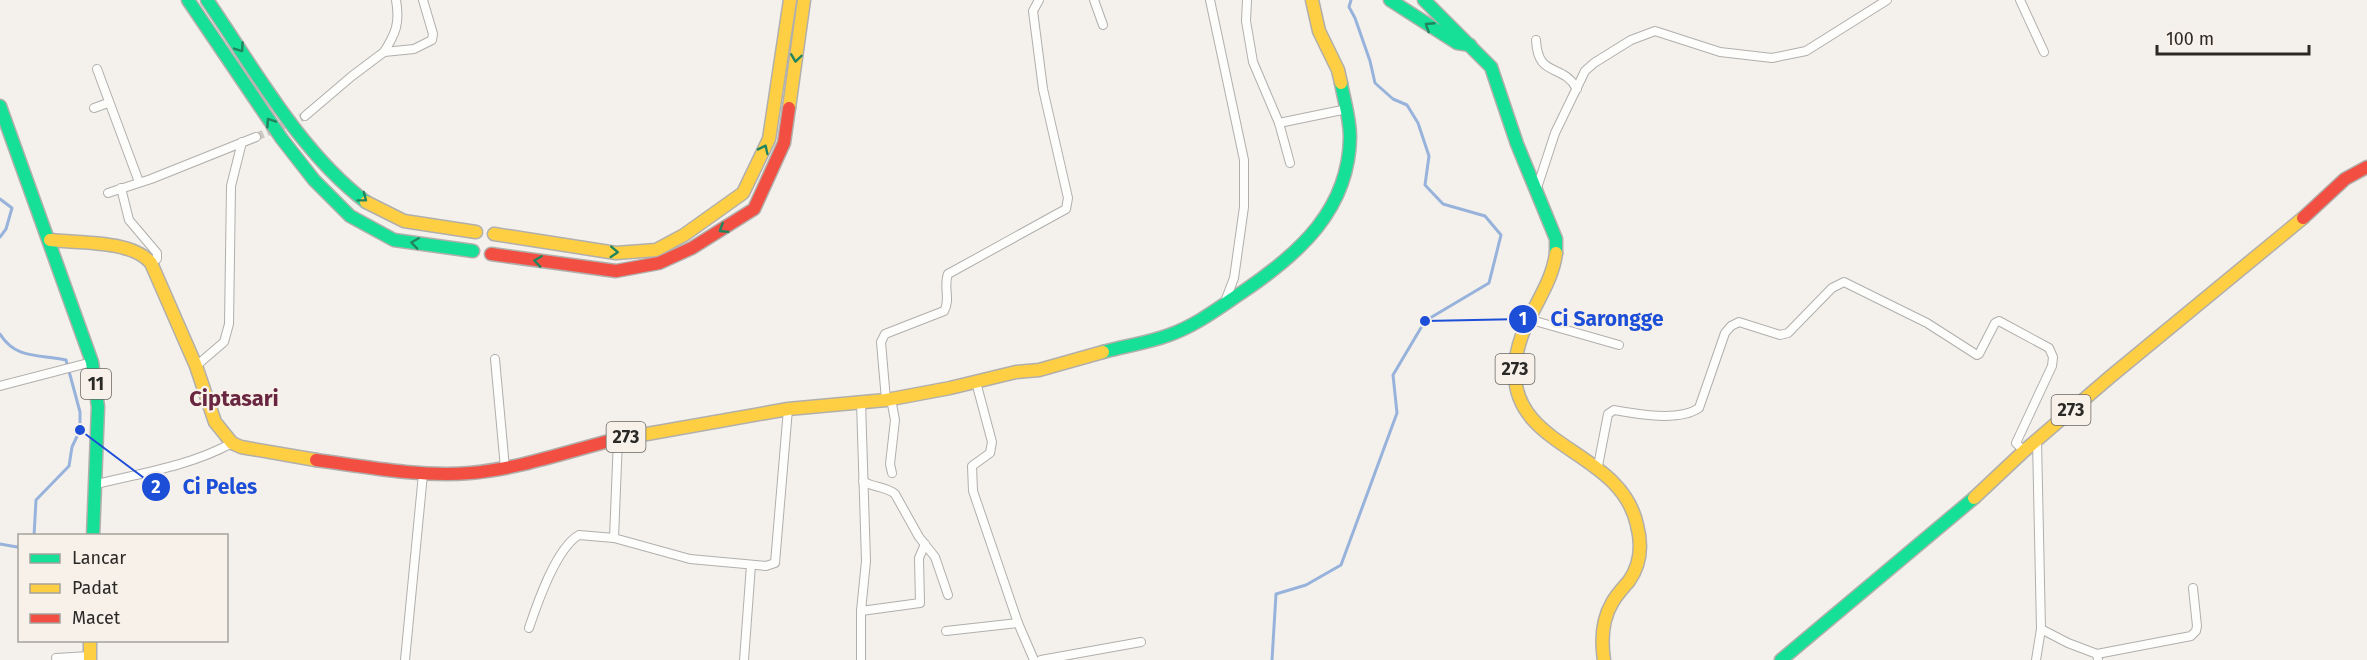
<svg xmlns="http://www.w3.org/2000/svg" width="2367" height="660" viewBox="0 0 2367 660" font-family="'Fira Sans',sans-serif">
  <style>
    .lines { fill: none; stroke-linecap: round; stroke-linejoin: round }
    .stream { stroke: #98b3db; stroke-width: 3 }
    .street-tunnel { stroke: #ccc9c5; stroke-width: 8; stroke-dasharray: 8 4; stroke-linecap: butt }
    .street-casing { stroke: #b1afac; stroke-width: 10 }
    .fast-casing { stroke: #b1afac; stroke-width: 15 }
    .slow-casing { stroke: #b1afac; stroke-width: 15 }
    .jam-casing { stroke: #b1afac; stroke-width: 15 }
    .street { stroke: #fdfdfc; stroke-width: 8 }
    .fast { stroke: #16e098; stroke-width: 12 }
    .slow { stroke: #ffcf43; stroke-width: 12 }
    .jam { stroke: #f24e42; stroke-width: 12 }
    .oneway { stroke: #20845f }
    .labels { text-anchor: middle; stroke-width: 4.5; stroke-linejoin: round; paint-order: stroke }
    .shield { fill: #f7f1ea; stroke: #686561; stroke-width: 1.5 }
    .shield-label { font-size: 18px; font-weight: bold; fill: #2b2926 }
    .quarter-label { font-size: 22px; font-weight: bold; fill: #692640; stroke: #f7f1ea }
    .leader { fill: none; stroke: #1d4ed8; stroke-width: 2 }
    .callout-dot { fill: #1d4ed8; stroke: #f7f1ea; stroke-width: 2 }
    .mark-label { font-size: 18px; text-anchor: middle; font-weight: bold; fill: #fff }
    .callout-label { font-size: 21px; text-anchor: middle; font-weight: bold; fill: #1d4ed8; stroke: #f7f1ea; stroke-width: 4.5; stroke-linejoin: round; paint-order: stroke }
  </style>
  <rect width="100%" height="100%" fill="#f4f1ed"/>
  <g class="lines">
    <g class="stream">
      <path d="M0,199L12,208L6,229L0,237"/>
      <path d="M0,334C16,360 40,354 66,360L80,412V430L72,447L69,466L36,500L34,536"/>
      <path d="M0,544L17,547L20,545"/>
      <path d="M1272,660L1276,594L1306,585L1341,565L1397,413L1393,375L1425,321L1489,283L1501,235L1485,216L1443,204L1425,185L1429,156L1418,123L1407,105L1393,99L1375,83L1370,61L1355,18L1349,7L1351,0"/>
    </g>
    <path class="street-tunnel" d="M256,137L305,116"/>
    <defs>
      <g id="street">
        <path d="M1094,0L1103,25"/>
        <path d="M1210,0L1244,160V207L1234,278L1224,304"/>
        <path d="M1247,0L1246,21L1253,62L1279,123L1290,163"/>
        <path d="M2020,0L2044,52"/>
        <path d="M1536,40C1538,79 1562,62 1577,89"/>
        <path d="M384,52C396,33 400,23 396,0"/>
        <path d="M97,69L139,182"/>
        <path d="M94,108L108,103"/>
        <path d="M305,116L352,76L384,52L414,49L432,40L433,34L423,0"/>
        <path d="M1279,123L1347,109"/>
        <path d="M121,188L129,220L157,253V259L151,263"/>
        <path d="M1536,191L1555,133L1585,71L1594,63L1631,40L1655,31L1720,52L1772,58L1806,51L1887,0"/>
        <path d="M108,193L151,179L256,137"/>
        <path d="M1528,319L1619,345"/>
        <path d="M495,359L505,468"/>
        <path d="M196,366L224,342L229,324L231,186L242,142"/>
        <path d="M976,382L992,442L990,453L972,466L973,491L1018,623L1034,660"/>
        <path d="M0,386L92,362"/>
        <path d="M891,399L895,420L890,464L892,473"/>
        <path d="M886,400L881,342L885,334L944,311C951,300 943,286 948,274L1066,209L1068,198L1043,89L1033,11L1039,0"/>
        <path d="M2037,440L2041,629L2068,643L2097,654L2098,660"/>
        <path d="M1598,466L1608,414L1614,410C1636,414 1679,422 1699,408L1725,333L1731,326L1739,322L1780,335L1788,333L1832,288L1844,282L1927,323L1977,355L1979,354L1995,323L1999,321L2049,348L2053,357L2052,366L2016,443L2024,451"/>
        <path d="M863,481C873,488 886,486 895,494L919,537L935,557L948,595"/>
        <path d="M96,484C142,473 190,466 232,443"/>
        <path d="M614,538L618,439"/>
        <path d="M861,611L920,603L919,558L925,544"/>
        <path d="M529,628C537,604 556,548 579,535L614,538L690,559L766,566L775,563L788,409"/>
        <path d="M946,631L1018,623"/>
        <path d="M2097,654L2191,636L2196,631L2197,626L2193,588"/>
        <path d="M56,658L89,656"/>
        <path d="M405,660L423,474"/>
        <path d="M744,660L751,565"/>
        <path d="M861,660V611L866,561L861,402"/>
        <path d="M1041,660L1141,642"/>
        <path d="M2036,660L2041,629"/>
      </g>
      <g id="fast">
        <path d="M188,0L282,139L314,180L350,216L394,240L473,251"/>
        <path d="M207,0C254,68 299,151 366,202"/>
        <path d="M1390,0L1457,43L1470,45"/>
        <path d="M1424,0L1491,67L1517,144L1556,239V253"/>
        <path d="M0,106L92,362L98,407L93,536"/>
        <path d="M1103,352C1124,346 1148,343 1169,335C1197,325 1220,307 1244,291C1300,253 1349,209 1350,137C1350,118 1344,100 1341,83"/>
        <path d="M1781,660L1974,498"/>
      </g>
      <g id="slow">
        <path d="M1312,0L1319,31L1338,70L1341,83"/>
        <path d="M789,108L804,0"/>
        <path d="M366,202L404,221L476,232"/>
        <path d="M494,234L616,253L656,250L684,235L743,193L769,139L790,0"/>
        <path d="M50,240C78,243 132,240 151,263L196,366L215,422L232,443L241,447L316,460"/>
        <path d="M1556,253C1551,294 1515,324 1515,372C1514,449 1621,450 1637,525C1642,544 1641,564 1629,581C1623,588 1617,594 1612,603C1602,620 1601,640 1604,660"/>
        <path d="M613,440L788,409L886,400L950,388L1016,372L1039,370L1103,352"/>
        <path d="M1974,498L2024,451L2110,377L2303,218"/>
        <path d="M90,640V660"/>
      </g>
      <g id="jam">
        <path d="M2303,218L2345,179L2367,167"/>
        <path d="M491,254L616,271L659,263L692,248L754,209L784,143L789,108"/>
        <path d="M316,460C367,467 419,477 470,473C518,469 566,452 613,440"/>
      </g>
    </defs>
    <use href="#street" class="street-casing"/>
    <use href="#fast" class="fast-casing"/>
    <use href="#slow" class="slow-casing"/>
    <use href="#jam" class="jam-casing"/>
    <use href="#street" class="street"/>
    <use href="#fast" class="fast"/>
    <use href="#slow" class="slow"/>
    <use href="#jam" class="jam"/>
  </g>
  <defs><path id="oneway-chevron" d="M-2-3.5L2.5 0L-2 3.5" fill="none" stroke-width="1.6" stroke-linecap="round" stroke-linejoin="round" transform="scale(1.5)"/></defs>
  <g class="oneway">
    <use href="#oneway-chevron" transform="translate(1429 26) rotate(-147)"/>
    <use href="#oneway-chevron" transform="translate(240 48) rotate(55)"/>
    <use href="#oneway-chevron" transform="translate(796 58) rotate(98)"/>
    <use href="#oneway-chevron" transform="translate(270 122) rotate(-124)"/>
    <use href="#oneway-chevron" transform="translate(764 149) rotate(-64)"/>
    <use href="#oneway-chevron" transform="translate(363 198) rotate(37)"/>
    <use href="#oneway-chevron" transform="translate(723 229) rotate(148)"/>
    <use href="#oneway-chevron" transform="translate(415 243) rotate(-172)"/>
    <use href="#oneway-chevron" transform="translate(614 252) rotate(3)"/>
    <use href="#oneway-chevron" transform="translate(538 261) rotate(-172)"/>
  </g>
  <g class="labels">
    <g class="shield">
      <rect x="1495.5" y="354" width="39" height="30" rx="4.5"/>
      <rect x="81" y="369" width="30" height="30" rx="4.5"/>
      <rect x="2051.5" y="395" width="39" height="30" rx="4.5"/>
      <rect x="606.5" y="422" width="39" height="30" rx="4.5"/>
    </g>
    <g class="shield-label">
      <text x="1515" y="375">273</text>
      <text x="96" y="390">11</text>
      <text x="2071" y="416">273</text>
      <text x="626" y="443">273</text>
    </g>
    <g class="quarter-label">
      <text x="234" y="406">Ciptasari</text>
    </g>
  </g>
  <path class="leader" d="M1425 321L1523 319M80 430L156 487"/>
  <g class="callout-dot">
    <circle cx="1425" cy="321" r="6"/>
    <circle cx="80" cy="430" r="6"/>
    <circle cx="1523" cy="319" r="15"/>
    <circle cx="156" cy="487" r="15"/>
  </g>
  <g class="mark-label">
    <text x="1523" y="325">1</text>
    <text x="156" y="493">2</text>
  </g>
  <g class="callout-label">
    <text x="1607" y="326">Ci Sarongge</text>
    <text x="220" y="494">Ci Peles</text>
  </g>
  <rect x="18" y="534" width="210" height="108" fill="#f7f1ea" stroke="#a5a19c" stroke-width="1.5"/>
  <rect x="30" y="554" width="30" height="9" fill="#16e098" stroke="#a5a19c" stroke-width="1.5"/>
  <text x="72" y="564" font-size="18" fill="#2b2926">Lancar</text>
  <rect x="30" y="584" width="30" height="9" fill="#ffcf43" stroke="#a5a19c" stroke-width="1.5"/>
  <text x="72" y="594" font-size="18" fill="#2b2926">Padat</text>
  <rect x="30" y="614" width="30" height="9" fill="#f24e42" stroke="#a5a19c" stroke-width="1.5"/>
  <text x="72" y="624" font-size="18" fill="#2b2926">Macet</text>
  <path d="M2157 45v9h152v-9" fill="none" stroke="#2b2926" stroke-width="3"/>
  <text x="2166" y="45" font-size="18" fill="#2b2926" stroke="#f7f1ea" stroke-width="4.5" paint-order="stroke">100 m</text>
</svg>
